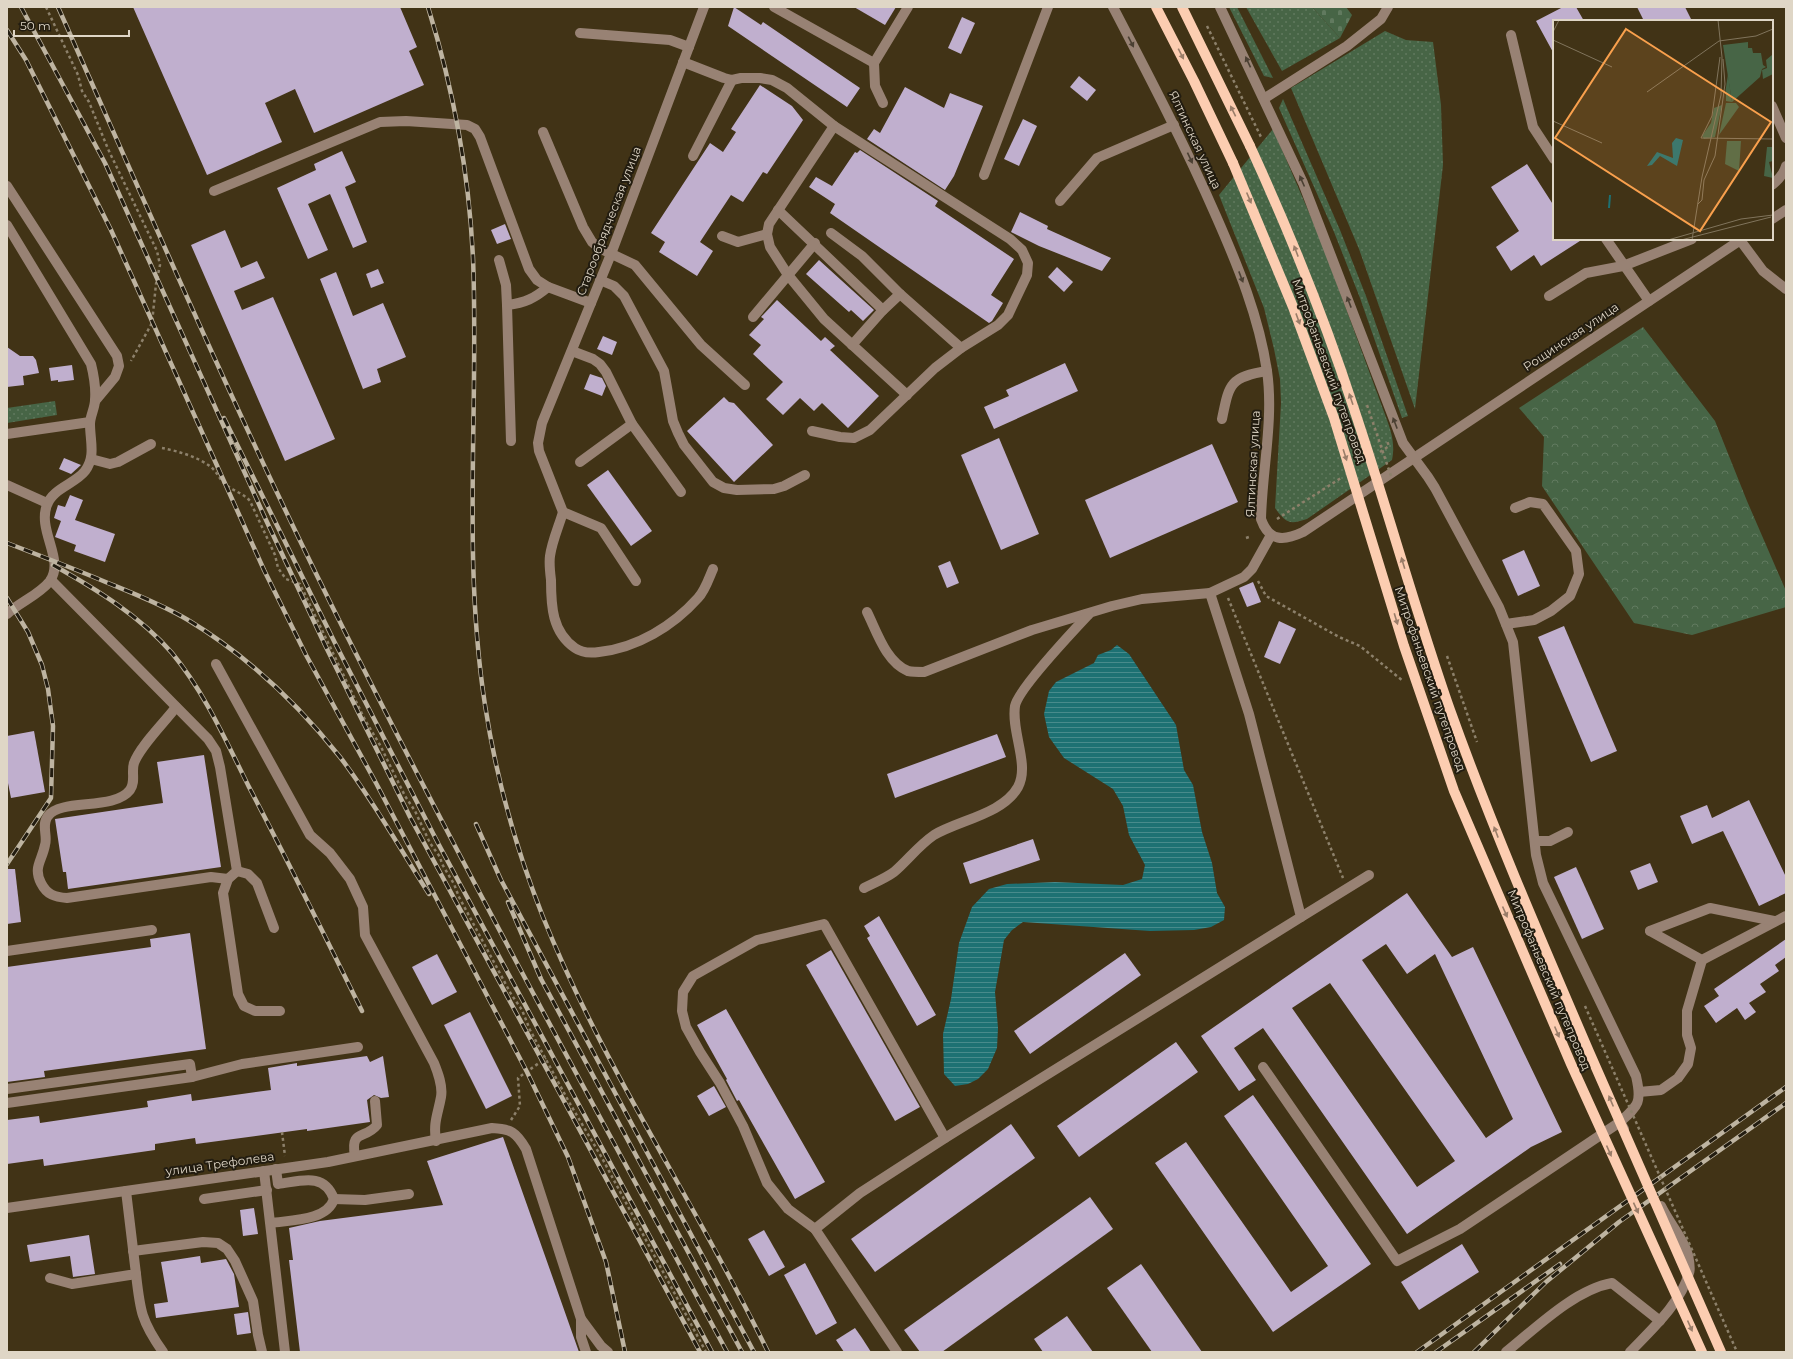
<svg xmlns="http://www.w3.org/2000/svg" width="1793" height="1359" viewBox="0 0 1793 1359" font-family="Montserrat,sans-serif">
  <style>
    .grass { fill: url(#grass-dots) }
    .forest { fill: url(#forest-crowns) }
    .cemetery { fill: url(#cemetery-stones) }
    .water { fill: url(#water-rules) }
    .building { fill: #c0afce; fill-rule: evenodd }
    .lines { fill: none; stroke-linecap: round; stroke-linejoin: round }
    .path { stroke: #8d816b; stroke-width: 2.5; stroke-dasharray: 3 3; stroke-linecap: butt }
    .minor { stroke: #988274; stroke-width: 10 }
    .major { stroke: #fccdb1; stroke-width: 10 }
    .rail-casing { stroke: #beb4a1; stroke-width: 4.5 }
    .rail { stroke: #221c10; stroke-width: 3; stroke-dasharray: 9; stroke-linecap: butt }
    .path-bridge { stroke: #8d816b; stroke-width: 2.5; stroke-dasharray: 3 3; stroke-linecap: butt }
    .major-bridge { stroke: #fccdb1; stroke-width: 10 }
    .oneway { fill: #4b4033 }
    .oneway2 { fill: #9a7d69 }
    .labels { text-anchor: middle; stroke-width: 4; stroke-linejoin: round; paint-order: stroke }
    .street-label { font-size: 12px; fill: #dfd6c6; stroke: #221c10 }
    .inset-river { fill: none; stroke: #1d7173; stroke-width: 2 }
    .inset-road { fill: none; stroke: #80745c; stroke-width: 1 }
    .view { fill: #f9a04d; fill-opacity: 0.15; stroke: #f9a04d; stroke-width: 2 }
    .inset-edge { fill: none; stroke: #dfd6c6; stroke-width: 2 }
  </style>
  <defs>
    <pattern id="grass-dots" width="8" height="8" patternUnits="userSpaceOnUse"><rect width="8" height="8" fill="#476546"/><path d="M2 2h.1M6 6h.1" fill="none" stroke="#617a5f" stroke-width="1.8" stroke-linecap="round"/></pattern>
    <pattern id="forest-crowns" width="20" height="18" patternUnits="userSpaceOnUse"><rect width="20" height="18" fill="#476546"/><path d="M2 6a3 3 0 1 1 6 0M12 15a3 3 0 1 1 6 0" fill="none" stroke="#617a5f"/></pattern>
    <pattern id="cemetery-stones" width="16" height="16" patternUnits="userSpaceOnUse"><rect width="16" height="16" fill="#476546"/><path d="M2 7V4a2 2 0 0 1 4 0v3zM10 15v-3a2 2 0 0 1 4 0v3z" fill="#617a5f"/></pattern>
    <pattern id="water-rules" width="6" height="5" patternUnits="userSpaceOnUse"><rect width="6" height="5" fill="#1d7173"/><path d="M0 2.5h6" fill="none" stroke="#488b8c"/></pattern>
  </defs>
  <rect width="100%" height="100%" fill="#413316"/>
  <g class="grass">
    <path d="M1229,7H1237L1273,78L1264,76Z"/>
    <path d="M1246,7H1312L1340,38L1282,71Z"/>
    <path d="M1385,31L1406,40L1433,42L1441,105L1443,165L1415,409L1359,249L1291,88Z"/>
    <path d="M1283,99L1340,230L1366,296L1408,416L1402,418L1360,298L1334,232L1279,108Z"/>
    <path d="M1273,129L1320,238L1387,420C1392,434 1395,445 1392,460L1307,519C1289,525 1286,523 1275,508L1281,403L1280,379L1274,349L1264,308L1219,195Z"/>
    <path d="M55,401L57,415L7,423V408Z"/>
  </g>
  <path class="forest" d="M1643,327L1715,421L1747,501L1786,591V607L1692,635L1634,623L1542,486L1544,437L1519,408Z"/>
  <path class="cemetery" d="M1312,7H1346L1352,15L1340,38Z"/>
  <path class="water" d="M1117,645L1129,654L1176,725L1184,770L1193,785L1202,832L1212,863L1217,893L1225,907L1224,920L1211,927L1194,930L1150,931L1023,922L1012,930L1004,940L995,992L998,1028L997,1048L988,1069L978,1079L968,1084L955,1086L944,1074L943,1034L951,999L959,943L972,907L989,889L1007,884L1055,882L1123,885L1142,879L1145,865L1129,835L1123,806L1113,789L1064,758L1049,737L1044,714L1049,691L1056,682L1094,663L1098,655L1111,650Z"/>
  <g class="building">
    <path d="M133,7H400L417,47L409,51L424,85L314,133L295,89L265,103L282,142L207,175Z"/>
    <path d="M734,7L761,25L763,22L860,88L847,107L728,26Z"/>
    <path d="M854,7H896L885,25Z"/>
    <path d="M1563,7H1576L1584,21H1554V54L1536,21Z"/>
    <path d="M1637,7H1685L1692,21H1644Z"/>
    <path d="M962,17L975,23L961,54L948,48Z"/>
    <path d="M1079,76L1096,90L1087,101L1070,87Z"/>
    <path d="M760,85L792,106L803,120L767,174L763,172L743,202L731,195L700,242L713,251L697,276L659,252L665,242L651,233L710,143L723,152L736,132L731,129Z"/>
    <path d="M905,87L944,108L950,93L983,106L954,176L945,190L867,139L874,129L880,133Z"/>
    <path d="M1023,119L1037,126L1019,166L1004,159Z"/>
    <path d="M860,150L938,201L935,206L1014,259L991,295L1003,303L992,321L989,323L830,213L835,204L809,187L816,177L832,186L855,152L857,153Z"/>
    <path d="M342,151L356,182L345,187L367,242L353,248L330,194L308,204L328,250L308,259L277,188L316,170L314,164Z"/>
    <path d="M1527,164L1554,206V239H1583L1541,266L1534,255L1511,271L1496,247L1519,231L1491,187Z"/>
    <path d="M1020,212L1048,226L1047,229L1111,258L1102,271L1039,246L1011,232Z"/>
    <path d="M505,224L511,239L497,244L491,230Z"/>
    <path d="M225,230L241,268L257,261L265,278L234,291L242,310L273,297L335,439L285,461L191,245Z"/>
    <path d="M819,260L874,310L863,321L851,310L849,312L806,274Z"/>
    <path d="M1057,267L1073,282L1064,292L1048,277Z"/>
    <path d="M378,269L384,283L371,288L366,274Z"/>
    <path d="M336,272L353,316L383,303L406,357L377,369L381,382L363,389L320,279Z"/>
    <path d="M777,300L821,341L825,337L835,346L830,350L879,396L848,428L822,403L814,411L800,398L783,415L766,399L783,382L753,354L761,345L749,335L764,319L761,317Z"/>
    <path d="M603,336L617,342L612,355L597,349Z"/>
    <path d="M7,347L20,356H33L36,360L39,373L23,376L24,385L7,387Z"/>
    <path d="M1065,363L1078,391L994,429L984,407L1009,396L1006,390Z"/>
    <path d="M72,365L74,380L58,382V380L51,381L49,368Z"/>
    <path d="M590,374L602,378L606,386L602,396L584,389Z"/>
    <path d="M724,397L729,402L734,403L773,445L734,482L687,431Z"/>
    <path d="M999,438L1039,534L1001,550L961,455Z"/>
    <path d="M1212,444L1238,502L1110,558L1085,500Z"/>
    <path d="M64,458L81,465L71,474L59,469Z"/>
    <path d="M608,470L652,531L631,546L587,485Z"/>
    <path d="M70,495L83,500L75,520L115,534L105,562L74,551L76,545L55,537L61,521L54,518L58,505L65,507Z"/>
    <path d="M1524,550L1540,586L1518,596L1502,560Z"/>
    <path d="M950,561L959,583L947,588L938,566Z"/>
    <path d="M1253,582L1261,602L1247,607L1239,588Z"/>
    <path d="M1279,621L1296,629L1280,664L1264,657Z"/>
    <path d="M1564,626L1617,751L1591,762L1538,637Z"/>
    <path d="M34,731L45,792L11,798L7,778V736Z"/>
    <path d="M997,734L1006,757L895,798L887,774Z"/>
    <path d="M204,755L221,867L68,889L66,872H63L55,819L163,803L157,762Z"/>
    <path d="M1749,800L1786,877V893L1759,906L1723,831L1692,844L1680,816L1707,805L1712,818Z"/>
    <path d="M1033,839L1040,860L970,884L963,863Z"/>
    <path d="M1650,863L1658,882L1638,890L1630,871Z"/>
    <path d="M1576,867L1604,929L1582,939L1554,877Z"/>
    <path d="M7,869H15L21,922L7,924Z"/>
    <path d="M1407,893L1452,957L1473,947L1562,1132L1531,1147L1407,1234L1263,1028L1234,1048L1256,1080L1239,1091L1201,1036ZM1386,944L1407,974L1435,954L1513,1119L1486,1138L1362,960ZM1330,983L1455,1161L1417,1187L1292,1008Z"/>
    <path d="M879,916L936,1015L917,1026L867,938L870,936L864,926Z"/>
    <path d="M190,933L206,1049L44,1071L45,1077L7,1082V967L151,947L150,939Z"/>
    <path d="M1786,939V957L1775,965L1779,971L1760,984L1766,992L1749,1003L1756,1012L1745,1020L1737,1008L1716,1023L1704,1006L1719,996L1714,989Z"/>
    <path d="M831,950L920,1107L895,1121L806,965Z"/>
    <path d="M1125,953L1141,975L1030,1054L1014,1031Z"/>
    <path d="M437,954L457,992L432,1005L412,967Z"/>
    <path d="M726,1009L825,1182L795,1199L739,1100L737,1101L726,1080L727,1079L697,1025Z"/>
    <path d="M470,1012L512,1096L486,1109L444,1025Z"/>
    <path d="M1176,1042L1198,1072L1079,1157L1057,1126Z"/>
    <path d="M367,1056L370,1062L383,1056L389,1097L381,1098L374,1095L367,1100L370,1122L307,1131V1129L196,1144L195,1138L155,1144V1150L44,1166L43,1159L7,1164V1120L39,1116L40,1123L148,1107L147,1101L191,1094L192,1101L271,1090L268,1068L297,1063V1066Z"/>
    <path d="M714,1086L726,1107L709,1116L697,1096Z"/>
    <path d="M1253,1095L1371,1264L1273,1332L1155,1163L1186,1142L1291,1292L1328,1266L1224,1116Z"/>
    <path d="M1011,1124L1035,1158L875,1272L851,1239Z"/>
    <path d="M503,1137L579,1352H300L289,1260H293L289,1228L320,1221L443,1205L427,1161Z"/>
    <path d="M1090,1197L1113,1229L942,1352H920L904,1330Z"/>
    <path d="M254,1208L258,1234L243,1236L240,1210Z"/>
    <path d="M764,1230L785,1267L769,1276L748,1239Z"/>
    <path d="M89,1235L95,1274L73,1277L70,1256L30,1262L27,1245Z"/>
    <path d="M1462,1244L1479,1272L1419,1310L1401,1282Z"/>
    <path d="M200,1256L201,1263L226,1259L234,1274L239,1307L156,1318L154,1304L168,1302L161,1262Z"/>
    <path d="M805,1263L837,1323L816,1335L784,1275Z"/>
    <path d="M1141,1264L1202,1352H1152L1107,1288Z"/>
    <path d="M248,1312L251,1333L237,1335L234,1314Z"/>
    <path d="M1067,1316L1093,1352H1043L1034,1339Z"/>
    <path d="M855,1328L862,1338L871,1352H844L836,1340Z"/>
  </g>
  <g class="lines">
    <g class="path">
      <path d="M46,7L78,75L82,91L89,102L108,149L157,251L160,265L156,284L152,323L131,361"/>
      <path d="M1207,26L1261,137"/>
      <path d="M162,448C178,451 198,457 211,467C217,472 220,480 225,484C233,491 243,493 250,501L275,555L278,568L286,579L300,584L365,720L380,745L405,796L415,811L430,843L440,857L442,864L454,884L459,897L511,994L522,1010L530,1030L569,1102L602,1158L706,1352"/>
      <path d="M1380,452L1389,446L1387,441"/>
      <path d="M1277,519L1341,478"/>
      <path d="M1246,538L1249,537"/>
      <path d="M1258,581L1266,596L1339,637L1360,646L1403,681"/>
      <path d="M1228,598L1343,878"/>
      <path d="M511,1120L520,1106L518,1078L546,1058"/>
      <path d="M282,1132L285,1156"/>
    </g>
    <g class="minor">
      <path d="M774,7L874,63L908,7"/>
      <path d="M1113,7C1149,76 1185,145 1216,216C1238,266 1259,317 1267,371C1274,419 1262,471 1261,519C1269,542 1284,541 1303,532L1742,239"/>
      <path d="M1220,7L1303,183L1403,443L1428,477L1435,488L1499,607L1513,642L1536,855L1543,883L1636,1076C1642,1102 1639,1105 1620,1122L1624,1129"/>
      <path d="M580,33L670,40L689,47"/>
      <path d="M1511,35L1533,127L1554,159"/>
      <path d="M683,62L724,78L732,80L741,78H760L772,80L787,88L834,126L1010,239L1022,250L1028,263L1027,275L1008,315L998,325L961,348L935,368L870,430L854,438L840,437L812,431"/>
      <path d="M874,63L875,86L883,103"/>
      <path d="M1265,98L1347,46L1381,19L1388,7"/>
      <path d="M1772,106L1786,138"/>
      <path d="M834,126L769,224L767,234L770,247L788,275L824,319L907,395"/>
      <path d="M543,132L583,227L592,242L599,248L635,265L701,345L745,385"/>
      <path d="M693,156L732,80"/>
      <path d="M984,175L1048,7"/>
      <path d="M1772,185C1778,180 1784,174 1786,166"/>
      <path d="M7,186L117,356L119,366L115,377L95,401"/>
      <path d="M214,191L380,122L406,121L467,125L475,129L480,137L529,269L537,280L548,287L591,303"/>
      <path d="M1060,201L1097,158L1174,125"/>
      <path d="M778,210L883,310"/>
      <path d="M1772,219L1786,210"/>
      <path d="M7,225L91,364C94,376 96,388 95,400C95,408 90,416 90,424C90,441 96,456 85,471C75,484 53,488 47,505C37,530 65,560 50,581C39,595 20,602 7,614"/>
      <path d="M831,233L862,256L900,294L961,348"/>
      <path d="M722,236L738,242L767,234"/>
      <path d="M1606,239L1649,301"/>
      <path d="M1740,240L1763,271L1786,289"/>
      <path d="M499,260L506,285L507,305L511,441"/>
      <path d="M600,280L614,286L624,296L664,371L673,421L678,433L684,445L713,482L724,488L737,490L774,489L784,486L805,475"/>
      <path d="M1549,296L1586,273L1623,266L1692,239"/>
      <path d="M507,305C525,303 535,298 548,287"/>
      <path d="M753,317L815,243"/>
      <path d="M852,345L883,310L900,294"/>
      <path d="M572,351L593,359L600,364L606,372L632,424L681,492"/>
      <path d="M1222,419C1229,385 1229,377 1267,371"/>
      <path d="M7,434L90,422"/>
      <path d="M91,459L110,464L118,462L151,444"/>
      <path d="M580,462L632,424"/>
      <path d="M7,485L47,503"/>
      <path d="M563,512L539,451L538,443L542,423L611,254L704,7"/>
      <path d="M51,580L208,739L216,751L220,767L237,871L228,879L223,893L238,994L244,1006L255,1011H280"/>
      <path d="M636,581L601,528L563,512C559,526 552,541 550,556C549,563 550,572 551,580C551,606 552,632 575,648C582,653 592,653 599,652C637,648 673,626 698,598C705,591 709,578 713,569"/>
      <path d="M867,612C877,632 886,662 908,671C913,672 919,672 924,672L1032,630L1112,606L1142,599L1210,593"/>
      <path d="M1506,624L1534,620L1551,611L1570,596L1579,574L1576,551L1543,504L1530,502L1515,508"/>
      <path d="M216,664L310,835L330,853L350,879L363,907L365,935L434,1063C438,1073 443,1086 441,1097C438,1114 433,1122 436,1141"/>
      <path d="M176,707C165,722 140,746 134,763C131,771 136,782 130,790C114,811 61,798 48,816C41,825 48,836 45,845C42,861 33,867 41,883C47,895 55,897 67,898L211,877L228,879"/>
      <path d="M1535,841H1550L1568,832"/>
      <path d="M237,871L248,874L257,883L274,928"/>
      <path d="M864,888C874,883 886,878 894,872C908,860 918,846 934,835C959,820 1003,814 1018,787C1030,765 1011,732 1015,706C1018,689 1074,630 1089,614"/>
      <path d="M1301,917L1369,875"/>
      <path d="M1650,931L1702,960L1786,916"/>
      <path d="M1650,931L1710,908L1774,921"/>
      <path d="M7,951L152,930"/>
      <path d="M1263,1067L1397,1261L1460,1229L1620,1122"/>
      <path d="M7,1089L190,1064L192,1077"/>
      <path d="M1639,1092L1661,1090L1678,1078L1688,1064L1691,1048L1687,1035V1011L1702,960"/>
      <path d="M7,1103L192,1077L242,1064L358,1047"/>
      <path d="M355,1156C350,1129 365,1140 377,1125L375,1101"/>
      <path d="M264,1171L285,1352"/>
      <path d="M204,1199L267,1190"/>
      <path d="M334,1199L365,1200L409,1194"/>
      <path d="M7,1208L328,1162L492,1128C511,1129 516,1132 526,1149L581,1319L601,1346L608,1352"/>
      <path d="M271,1223C291,1220 327,1221 334,1199C324,1172 301,1181 278,1184L276,1169"/>
      <path d="M815,1229L788,1209L767,1183L743,1126L720,1083L700,1052L686,1027L682,1011L683,992L693,976L757,940L824,924L945,1138"/>
      <path d="M133,1251L203,1242L218,1243L227,1249L235,1261L253,1301L258,1335L262,1352"/>
      <path d="M136,1274C140,1310 141,1321 163,1352"/>
      <path d="M50,1278L72,1284L136,1274L126,1191"/>
      <path d="M581,1319V1337L586,1352"/>
      <path d="M897,1352L815,1229L860,1193L945,1138L1301,917L1249,714L1210,593L1244,577L1252,569L1271,535"/>
      <path d="M1506,1352C1536,1328 1574,1290 1612,1283L1660,1321"/>
      <path d="M1630,1352C1651,1330 1681,1303 1689,1273C1691,1269 1689,1260 1688,1255C1683,1237 1669,1223 1661,1206"/>
    </g>
    <g class="major">
      <path d="M1156,7L1194,81L1233,163"/>
      <path d="M1182,7L1250,146"/>
    </g>
    <defs>
      <g id="rail">
        <path d="M21,7L105,163L266,520L325,645L410,817L700,1352"/>
        <path d="M58,7C152,218 244,432 348,638C469,879 599,1115 727,1352"/>
        <path d="M428,7C453,88 469,173 473,258C479,407 462,557 485,705C496,777 516,849 543,917C604,1069 697,1205 768,1352"/>
        <path d="M7,30L26,60L111,230L264,570L306,655L376,783L527,1072L568,1157L606,1262L625,1352"/>
        <path d="M224,418L335,643L439,845L712,1352"/>
        <path d="M7,543C41,556 75,569 108,583C135,594 163,605 188,620C246,655 298,704 340,757C373,800 400,849 429,894"/>
        <path d="M53,565C96,589 140,616 172,653C205,693 226,741 249,787C288,861 325,936 362,1011"/>
        <path d="M7,598L28,632L42,665L48,689L53,726L51,798L7,864"/>
        <path d="M476,824L501,880L754,1352"/>
        <path d="M508,902L541,979L742,1352"/>
        <path d="M1417,1352L1786,1087"/>
        <path d="M1436,1352L1560,1264"/>
        <path d="M1474,1352L1546,1282L1619,1222L1786,1103"/>
      </g>
    </defs>
    <use href="#rail" class="rail-casing"/>
    <use href="#rail" class="rail"/>
    <g class="path-bridge">
      <path d="M1367,405L1391,476"/>
      <path d="M1447,656L1477,742"/>
      <path d="M1585,1006L1737,1352"/>
    </g>
    <g class="major-bridge">
      <path d="M1250,146C1289,231 1324,317 1353,406C1387,507 1415,610 1450,710C1492,827 1541,940 1590,1054C1634,1153 1677,1253 1721,1352"/>
      <path d="M1233,163L1293,307L1334,418L1404,646L1454,791L1571,1064L1702,1352"/>
    </g>
  </g>
  <defs><path id="oneway-solid" d="M-6-.8H1V-3.2L6.5 0L1 3.2V.8H-6Z"/></defs>
  <g class="oneway">
    <use href="#oneway-solid" transform="translate(1131 42) rotate(63)"/>
    <use href="#oneway-solid" transform="translate(1248 62) rotate(-115)"/>
    <use href="#oneway-solid" transform="translate(1190 158) rotate(65)"/>
    <use href="#oneway-solid" transform="translate(1302 181) rotate(-114)"/>
    <use href="#oneway-solid" transform="translate(1241 277) rotate(69)"/>
    <use href="#oneway-solid" transform="translate(1349 302) rotate(-111)"/>
    <use href="#oneway-solid" transform="translate(1395 423) rotate(-111)"/>
  </g>
  <g class="oneway2">
    <use href="#oneway-solid" transform="translate(1181 54) rotate(63)"/>
    <use href="#oneway-solid" transform="translate(1233 111) rotate(-116)"/>
    <use href="#oneway-solid" transform="translate(1249 198) rotate(67)"/>
    <use href="#oneway-solid" transform="translate(1296 251) rotate(-111)"/>
    <use href="#oneway-solid" transform="translate(1298 319) rotate(70)"/>
    <use href="#oneway-solid" transform="translate(1351 399) rotate(-109)"/>
    <use href="#oneway-solid" transform="translate(1345 455) rotate(72)"/>
    <use href="#oneway-solid" transform="translate(1403 563) rotate(-107)"/>
    <use href="#oneway-solid" transform="translate(1396 619) rotate(73)"/>
    <use href="#oneway-solid" transform="translate(1496 832) rotate(-111)"/>
    <use href="#oneway-solid" transform="translate(1505 912) rotate(66)"/>
    <use href="#oneway-solid" transform="translate(1557 1032) rotate(67)"/>
    <use href="#oneway-solid" transform="translate(1611 1101) rotate(-113)"/>
    <use href="#oneway-solid" transform="translate(1609 1151) rotate(66)"/>
    <use href="#oneway-solid" transform="translate(1636 1208) rotate(65)"/>
    <use href="#oneway-solid" transform="translate(1690 1326) rotate(66)"/>
  </g>
  <g class="labels">
    <g class="street-label">
      <text transform="translate(1195 140) rotate(65)" y="4">Ялтинская улица</text>
      <text transform="translate(609 221) rotate(-69)" y="4">Старообрядческая улица</text>
      <text transform="translate(1571 337) rotate(-34)" y="4">Рощинская улица</text>
      <text transform="translate(1329 371) rotate(70)" y="4">Митрофаньевский путепровод</text>
      <text transform="translate(1253 464) rotate(-87)" y="4">Ялтинская улица</text>
      <text transform="translate(1430 679) rotate(71)" y="4">Митрофаньевский путепровод</text>
      <text transform="translate(1549 980) rotate(67)" y="4">Митрофаньевский путепровод</text>
      <text transform="translate(220 1164) rotate(-8)" y="4">улица Трефолева</text>
    </g>
  </g>
  <g transform="translate(1553 20)">
    <rect width="220" height="220" fill="#413316"/>
    <path d="M219,26L220,54L210,59L209,50L214,48L213,40L219,35ZM175,54L179,82L173,81V70L171,81ZM173,83H183L186,87L166,115ZM169,85L162,117L151,119L149,116L158,103L161,88Z" fill="#476546"/>
    <path d="M174,121H188L186,151L172,144ZM214,127H220V141L216,142L220,158L211,156Z" fill="#476546"/>
    <path d="M195,22V28H199L200,33H208L210,45L213,47L209,49L207,57L179,82L170,25Z" fill="#476546"/>
    <path d="M123,118L130,120L124,146L107,136L99,145L94,146L104,132L120,138L119,123Z" fill="#1d7173"/>
    <path class="inset-river" d="M56,188L57,175"/>
    <path class="inset-road" d="M0,12L6,0M0,20L59,47M167,37L159,96L148,118L220,119M94,72L166,21L203,16L220,9M0,101L49,123M145,184L149,180L151,160L162,136L172,64L170,39M115,220L188,199L220,195M128,220L218,197M139,220L149,157L168,75L169,37L165,0"/>
    <path class="view" d="M73,9L218,102L147,211L2,118Z"/>
    <rect width="220" height="220" class="inset-edge"/>
  </g>
  <rect width="1793" height="1359" fill="none" stroke="#dfd6c6" stroke-width="16"/>
  <path d="M14 30v6h115v-6" fill="none" stroke="#dfd6c6" stroke-width="2"/>
  <text x="20" y="30" font-size="12" fill="#dfd6c6" stroke="#221c10" stroke-width="3" paint-order="stroke">50 m</text>
</svg>
